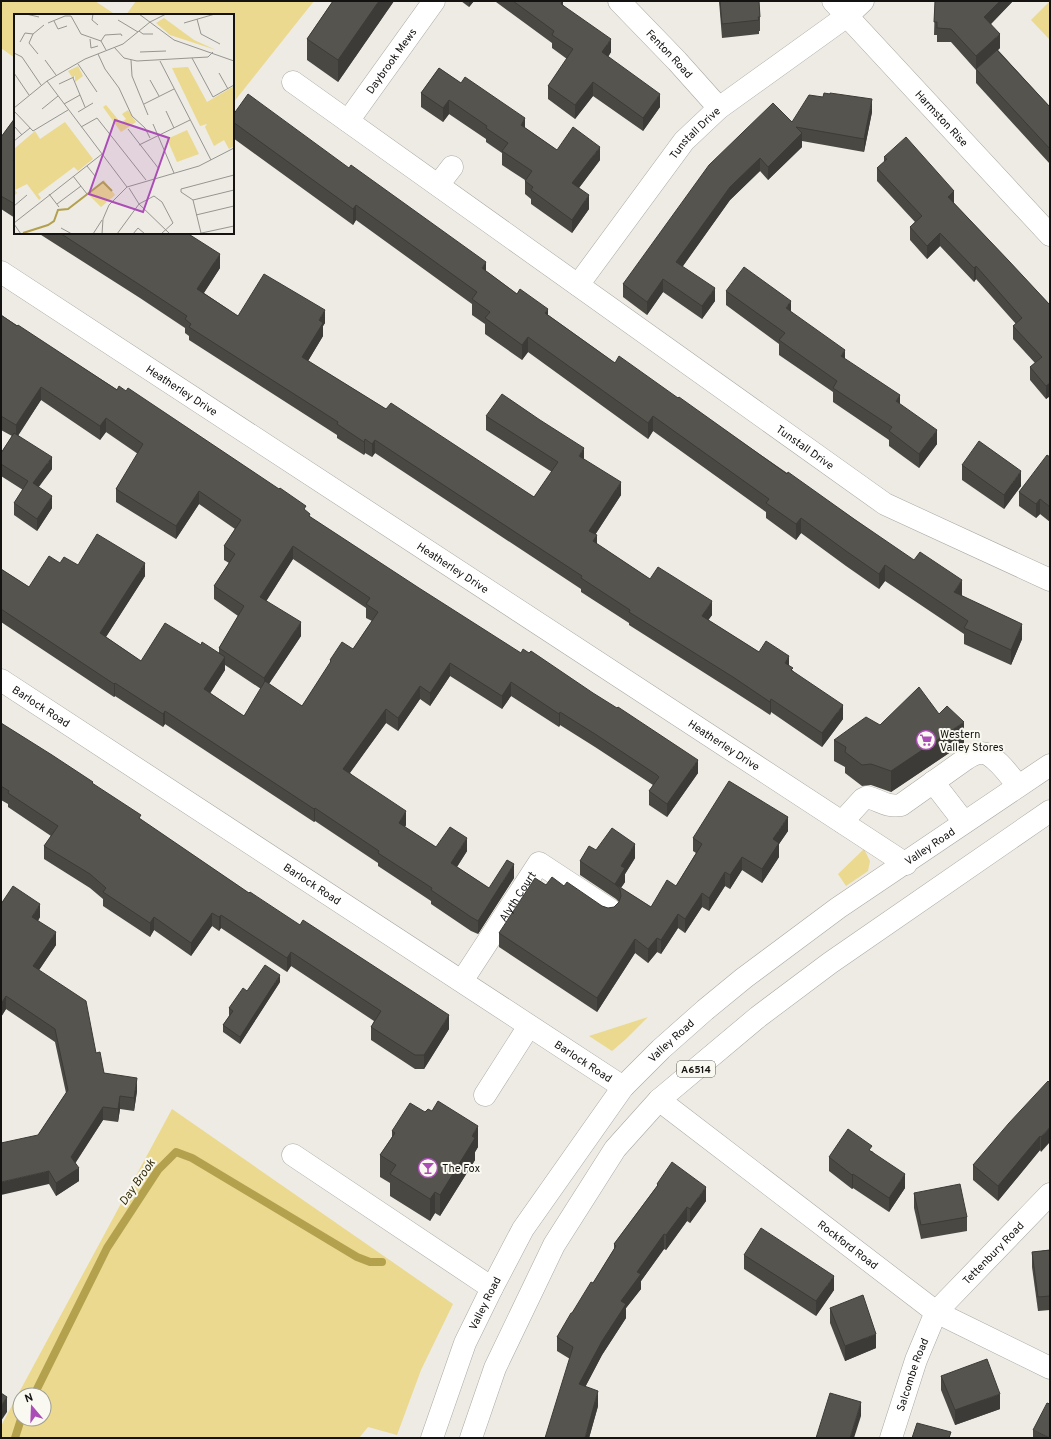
<svg xmlns="http://www.w3.org/2000/svg" width="1051" height="1439" viewBox="0 0 1051 1439" font-family="Overpass,sans-serif">
  <style>
    .green { fill: #ebd98f; fill-rule: evenodd }
    .lines { fill: none; stroke-linecap: round; stroke-linejoin: round }
    .stream { stroke: #b4a14e; stroke-width: 8 }
    .minor-casing { stroke: #aaa8a1; stroke-width: 23 }
    .highway-casing { stroke: #aaa8a1; stroke-width: 23 }
    .minor { stroke: #fff; stroke-width: 22 }
    .highway { stroke: #fff; stroke-width: 22 }
    .wall { fill: #4a4843; fill-rule: evenodd }
    .shaded-wall { fill: #3c3b37 }
    .building { fill: #56544e; stroke: #3c3b37 }
    .labels { text-anchor: middle; stroke-width: 4; stroke-linejoin: round; paint-order: stroke }
    .shield { fill: #faf9f1; stroke: #595854; stroke-width: 1 }
    .shield-label { font-size: 10px; font-weight: bold; fill: #141311 }
    .street-label { font-size: 11px; fill: #141311; stroke: #faf9f1 }
    .poi-label { font-size: 11px; fill: #141311; stroke: #faf9f1; text-anchor: start }
    .water-label { font-size: 12px; font-style: italic; fill: #362e08; stroke: #faf9f1 }
    .inset-river { fill: none; stroke: #b4a14e; stroke-width: 2 }
    .inset-road { fill: none; stroke: #969590; stroke-width: 1 }
    .view { fill: #ab4db6; fill-opacity: 0.15; stroke: #ab4db6; stroke-width: 2 }
    .inset-edge { fill: none; stroke: #141311; stroke-width: 2 }
  </style>
  <rect width="100%" height="100%" fill="#edebe4"/>
  <g class="green">
    <path d="M1,1H95L116,15H15V58L1,48Z"/>
    <path d="M136,1H314L233,103V15H126Z"/>
    <path d="M1050,1V40L1031,20Z"/>
    <path d="M864,849L870,861L868,871L846,886L838,874Z"/>
    <path d="M648,1017L626,1039L612,1051L589,1036Z"/>
    <path d="M172,1109L453,1304L421,1370L397,1435L368,1427L359,1438H1V1426ZM20,1395H44V1419H20Z"/>
  </g>
  <g class="lines">
    <g class="stream">
      <path d="M34,1395L107,1248L158,1170L176,1152L192,1158L357,1257L370,1262H382"/>
      <path d="M15,1438L21,1419"/>
    </g>
    <defs>
      <g id="minor">
        <path id="s1" d="M619,1L677,61L719,108"/>
        <path id="s2" d="M833,1L1050,235"/>
        <path id="s3" d="M293,82L885,504L1050,580"/>
        <path id="s4" d="M348,121L434,1"/>
        <path d="M438,185L452,167"/>
        <path id="s5" d="M1,272L906,864"/>
        <path id="s6" d="M578,285L684,141L719,108L847,16L863,1"/>
        <path id="s7" d="M1,680L623,1087"/>
        <path d="M933,782L964,822"/>
        <path d="M842,822L863,799L867,797C882,801 885,807 901,805L963,761C969,757 974,753 981,753C992,751 1011,777 1018,786"/>
        <path id="s8" d="M462,981L539,863L609,909"/>
        <path d="M485,1095L529,1026"/>
        <path id="s9" d="M659,1100L936,1312L1050,1368"/>
        <path d="M293,1155L492,1288"/>
        <path id="s10" d="M891,1438L916,1360L936,1312L1050,1194"/>
      </g>
      <g id="highway">
        <path id="s11" d="M432,1438L465,1343L492,1288L523,1229L623,1087L661,1049L705,1010L744,978L838,908L1050,765"/>
        <path d="M471,1438L495,1368L554,1245L615,1149L659,1100L758,1017L830,963L1050,811"/>
      </g>
    </defs>
    <use href="#minor" class="minor-casing"/>
    <use href="#highway" class="highway-casing"/>
    <use href="#minor" class="minor"/>
    <use href="#highway" class="highway"/>
  </g>
  <g class="wall">
    <path d="M333,1H394L338,82L307,60V39Z"/>
    <path d="M461,1H474L469,7Z"/>
    <path d="M496,1H563V5L611,52L608,57L660,107L643,131L593,96L575,119L548,99V86L567,59L552,48V43L496,2Z"/>
    <path d="M719,1H759L760,17V31H759V34L722,38Z"/>
    <path d="M935,1H1013L991,24L1000,48L998,50L1050,107V164L976,83V70L951,42H937V35H934Z"/>
    <path d="M439,68L557,150L600,160L579,188L589,209L572,233L531,204V199L525,194V180L502,165V153L486,142V139L449,114L443,122L421,107V93Z"/>
    <path d="M830,94L872,112L864,152L802,141V147L768,180L760,171L730,200L682,267L715,301L702,319L663,292L647,315L623,297V284L792,122L823,97Z"/>
    <path d="M233,115L486,271L517,294L548,315L615,363L678,398L854,519L1022,639L1011,665L964,644V634L885,581L879,589L846,566L801,533L796,540L766,518V512L653,431L648,439L528,352L522,360L485,334V324L472,315V304L356,220L353,225L233,138Z"/>
    <path d="M15,118V218L1,209V137Z"/>
    <path d="M884,157L954,203L1050,305V396L1046,399L1030,380V367L1035,363L1013,339V326L1016,324L976,279L974,282L940,246L927,259L910,240V227L915,222L877,181V168L884,162Z"/>
    <path d="M38,233H191L190,235L220,268L204,293L238,316L325,323L323,326V336L308,361L386,409L534,497L552,472L486,430V416L584,459L621,495L595,535L597,544L650,579L712,615L708,620L759,652L789,666L793,671L843,719L822,747L771,712L770,715L733,691L629,625V623L581,592V589L375,453L372,457L365,453L364,455L337,438V435L189,340V336L185,333V328L140,298Z"/>
    <path d="M726,291L791,312L845,359L900,404L937,444L919,468L889,446V440L833,402V392L779,355V344L726,305Z"/>
    <path d="M1,315L306,511L310,517L698,773L667,817L649,805V791L653,785L595,747L560,725L559,727L511,696L502,709L450,676L430,706L420,699L398,731L386,723L350,773L406,825L405,827L436,847L467,851L457,867L489,888L514,878L478,934L471,931L431,904V901L378,866V863L315,821L314,822L165,724L163,727L115,696L114,697L1,622V569L29,587L60,563L78,565L145,576L106,637L141,661L201,645L219,653V648L238,616L214,599V586L229,563L224,560V546L235,529L199,504L176,539L116,502V489L138,454L106,432L100,440L41,400L18,435L52,469L38,487L52,508L37,531L14,515V503L23,490L1,476V453L12,436L1,430ZM293,559L366,608V618L372,621L353,649L330,660V664L302,706L269,684L301,636L266,601ZM225,665L261,689L244,716L210,693L225,670Z"/>
    <path d="M1050,457V522L1040,514L1036,518L1019,506V492Z"/>
    <path d="M962,465L1021,486L1004,509L962,480Z"/>
    <path d="M939,714L964,743L891,792L871,785L862,786L845,773V767L834,761V740L880,725Z"/>
    <path d="M1,723L93,784L141,820L449,1029L424,1069H415L371,1040V1027L374,1021L291,966L287,972L221,928L219,931L212,926L191,956L154,930L150,937L103,906V899L90,888L44,859V846L51,836L8,807V804L1,800Z"/>
    <path d="M788,831L779,844V857L762,883L742,870L730,889L725,886L709,911L702,907L685,933L678,928L661,954L657,952L648,963L635,953L597,1012L499,947V933L546,885L564,886L602,906L608,908L614,907L619,902L616,899L580,875V861L596,850L635,858L625,874V882L621,888L651,907L676,886L696,853L693,851V838Z"/>
    <path d="M1,904L40,917L38,921L56,945L39,970L96,1053L104,1073L137,1091L134,1111L120,1109L118,1122L103,1120L75,1163L79,1181L56,1196L49,1184L38,1135L66,1093L55,1042L6,1009L1,1017Z"/>
    <path d="M280,982L240,1044L223,1032V1025L229,1016V1008Z"/>
    <path d="M1050,1083L1041,1152L1040,1150L998,1201L973,1180V1165Z"/>
    <path d="M392,1131L478,1147L475,1152V1160L440,1216L435,1213L430,1221L390,1196V1183L380,1177V1155L392,1137Z"/>
    <path d="M872,1151L905,1188L889,1212L853,1188L852,1189L829,1171V1157Z"/>
    <path d="M657,1184L706,1201L690,1223L687,1221L666,1250L664,1249L641,1281V1289L626,1308V1318L602,1355L585,1387L598,1406L589,1438L570,1359L557,1351V1337L572,1313L593,1283L614,1249V1244L657,1186Z"/>
    <path d="M914,1193L967,1217V1231L921,1239L914,1208Z"/>
    <path d="M1050,1250V1310L1038,1311L1032,1267V1252Z"/>
    <path d="M744,1255L834,1290L816,1316L744,1269Z"/>
    <path d="M830,1308L876,1348L845,1361L830,1323Z"/>
    <path d="M941,1376L1000,1409L955,1425L941,1390Z"/>
    <path d="M1033,1430L1050,1438H1033Z"/>
  </g>
  <g class="shaded-wall">
    <path d="M379,1H394L338,82V60Z"/>
    <path d="M469,1H474L469,7Z"/>
    <path d="M562,1H563V13L561,4Z"/>
    <path d="M1000,1H1013L984,31V17Z"/>
    <path d="M1000,34V48L976,70V56Z"/>
    <path d="M611,39V52L602,66V52Z"/>
    <path d="M593,82V96L575,119V105Z"/>
    <path d="M660,94V107L643,131V118Z"/>
    <path d="M872,99V112L864,152V139Z"/>
    <path d="M449,100V114L443,122V108Z"/>
    <path d="M525,118V132L521,125Z"/>
    <path d="M802,133V147L768,180V167Z"/>
    <path d="M600,147V160L572,197V183Z"/>
    <path d="M760,158V171L730,200L676,276V262L730,187Z"/>
    <path d="M954,191V204L948,197Z"/>
    <path d="M589,195V209L572,233V220Z"/>
    <path d="M356,205V220L353,225V209Z"/>
    <path d="M940,233V246L927,259V246Z"/>
    <path d="M220,254V268L197,303V289Z"/>
    <path d="M486,262V277L482,268Z"/>
    <path d="M976,266V279L974,282V268Z"/>
    <path d="M663,279V292L647,315V302Z"/>
    <path d="M715,288V301L702,319V306Z"/>
    <path d="M791,301V315L786,308Z"/>
    <path d="M548,309V324L545,313Z"/>
    <path d="M325,310V323L323,326V336L302,371V357L319,320Z"/>
    <path d="M528,337V352L522,360V345Z"/>
    <path d="M845,350V364L841,356Z"/>
    <path d="M1050,383V396L1046,399V386Z"/>
    <path d="M41,387V400L16,439V425Z"/>
    <path d="M900,395V410L896,401Z"/>
    <path d="M653,416V431L648,439V423Z"/>
    <path d="M106,418V432L100,440V426Z"/>
    <path d="M937,430V444L919,468V454Z"/>
    <path d="M365,439V453L364,455V442Z"/>
    <path d="M375,440V453L372,457V444Z"/>
    <path d="M584,448V461L579,456Z"/>
    <path d="M52,457V469L33,495V483Z"/>
    <path d="M1021,471V486L1004,509V495Z"/>
    <path d="M621,482V495L589,544V531Z"/>
    <path d="M199,491V504L176,539V526Z"/>
    <path d="M52,496V508L37,531V519Z"/>
    <path d="M1040,499V514L1036,518V504Z"/>
    <path d="M801,518V533L796,540V524Z"/>
    <path d="M597,535V549L593,541Z"/>
    <path d="M293,546V559L260,611V597Z"/>
    <path d="M145,563V576L100,646V633Z"/>
    <path d="M885,565V581L879,589V574Z"/>
    <path d="M962,580V596L954,592Z"/>
    <path d="M712,601V615L702,629V616Z"/>
    <path d="M301,622V636L264,691V678Z"/>
    <path d="M1022,624V639L1011,665V650Z"/>
    <path d="M789,656V670L785,663Z"/>
    <path d="M225,657V670L204,703V689Z"/>
    <path d="M450,663V676L430,706V693Z"/>
    <path d="M511,682V696L502,709V696Z"/>
    <path d="M115,683V696L114,697V684Z"/>
    <path d="M420,686V699L398,731V718Z"/>
    <path d="M771,699V712L770,715V702Z"/>
    <path d="M843,705V719L822,747V733Z"/>
    <path d="M386,709V723L343,782V769Z"/>
    <path d="M165,711V724L163,727V714Z"/>
    <path d="M560,712V725L559,727V714Z"/>
    <path d="M964,722V743L891,792V771Z"/>
    <path d="M698,760V773L667,817V804Z"/>
    <path d="M315,808V821L314,822V809Z"/>
    <path d="M406,811V825L399,836V823Z"/>
    <path d="M788,817V831L779,844V857L762,883V869L773,839Z"/>
    <path d="M467,838V851L451,876V863Z"/>
    <path d="M635,844V858L625,874V882L620,889L615,884L621,866Z"/>
    <path d="M742,857V870L730,889V875Z"/>
    <path d="M514,864V878L478,934V921Z"/>
    <path d="M725,872V886L709,911V898Z"/>
    <path d="M702,893V907L685,933V919Z"/>
    <path d="M40,904V917L32,930V917Z"/>
    <path d="M212,913V926L191,956V943Z"/>
    <path d="M678,914V928L661,954V940Z"/>
    <path d="M221,915V928L219,931V917Z"/>
    <path d="M154,917V930L150,937V923Z"/>
    <path d="M56,932V945L33,979V966Z"/>
    <path d="M657,938V952L648,963V949Z"/>
    <path d="M635,939V953L597,1012V998Z"/>
    <path d="M291,952V966L287,972V958Z"/>
    <path d="M280,975V982L240,1044V1037Z"/>
    <path d="M6,996V1009L1,1017V1004Z"/>
    <path d="M449,1015V1029L424,1069V1055Z"/>
    <path d="M137,1078V1091L134,1111V1098Z"/>
    <path d="M120,1096V1109L118,1122V1109Z"/>
    <path d="M103,1107V1120L71,1170V1157Z"/>
    <path d="M478,1126V1147L475,1152V1160L440,1216V1195L472,1136Z"/>
    <path d="M1050,1127V1142L1041,1152V1137Z"/>
    <path d="M1040,1136V1150L998,1201V1186Z"/>
    <path d="M79,1168V1181L56,1196V1183Z"/>
    <path d="M49,1171V1184L1,1195V1182Z"/>
    <path d="M853,1174V1188L852,1189V1175Z"/>
    <path d="M905,1174V1188L889,1212V1198Z"/>
    <path d="M706,1187V1201L690,1223V1209Z"/>
    <path d="M435,1192V1213L430,1221V1199Z"/>
    <path d="M687,1207V1221L666,1250V1235Z"/>
    <path d="M664,1234V1249L641,1281V1289L626,1308V1318L602,1355L579,1399V1384L621,1301L637,1272Z"/>
    <path d="M834,1276V1290L816,1316V1301Z"/>
    <path d="M876,1334V1348L845,1361V1346Z"/>
    <path d="M598,1391V1406L589,1438H585Z"/>
    <path d="M1000,1394V1409L955,1425V1410Z"/>
    <path d="M7,1397V1412L1,1421V1406Z"/>
    <path d="M861,1402V1416L854,1438H850Z"/>
  </g>
  <g class="building">
    <path d="M333,1H379L338,60L307,39Z"/>
    <path d="M513,1H562L561,4L611,39L602,52L660,94L643,118L593,82L575,105L548,86L573,49L552,35L554,31Z"/>
    <path d="M720,1H759L760,17H758L759,20L722,24Z"/>
    <path d="M935,1H1000L984,17L1000,34L976,56L951,29L937,28V22H934Z"/>
    <path d="M997,50L1050,107V149L976,69Z"/>
    <path d="M439,68L461,83L465,77L503,103L525,118L521,125L557,150L573,127L600,147L572,183L589,195L572,220L531,190L533,187L525,181L532,171L502,151L508,143L486,128L487,126L449,100L443,108L421,93Z"/>
    <path d="M824,93L830,94V93L872,99L864,139L796,127L802,133L768,167L760,158L730,187L676,262L715,288L702,306L663,279L647,302L623,284L709,165L773,103L792,122L809,95L823,97Z"/>
    <path d="M248,94L349,168L351,165L486,262L482,268L517,294L520,289L548,309L545,313L615,363L619,356L678,398L679,397L787,474L788,472L854,519L914,560L920,552L962,580L954,592L1022,624L1011,650L964,628L968,621L885,565L879,574L846,551L801,518L796,524L766,503L769,499L653,416L648,423L528,337L522,345L485,318L490,312L472,299L477,292L356,205L353,209L233,122V115Z"/>
    <path d="M15,118V158L13,161L15,163V204L1,196V137Z"/>
    <path d="M906,137L954,191L948,197L1009,261L1050,305V383L1046,386L1030,367L1042,357L1013,326L1022,318L976,266L974,268L940,233L927,246L910,227L922,216L877,168L887,159L884,157Z"/>
    <path d="M60,233H187L220,254L197,289L238,316L264,274L325,310L319,320L323,323L302,357L386,409L391,403L534,497L558,462L486,416L502,394L540,420L584,448L579,456L621,482L589,531L597,535L593,541L650,579L658,567L712,601L702,616L759,652L766,641L789,656L785,663L793,668L791,670L843,705L822,733L771,699L770,702L733,677L629,612L630,610L581,578L582,576L375,440L372,444L365,439L364,442L337,424L338,422L189,327L191,324L185,319L187,316L140,285Z"/>
    <path d="M744,267L791,301L786,308L845,350L841,356L900,395L896,401L937,430L919,454L889,431L892,427L833,388L837,381L779,340L785,333L726,291Z"/>
    <path d="M1,315L17,326L18,325L117,390L119,386L126,391L128,388L279,489L280,488L306,506L304,509L310,514L309,516L419,588L521,653L523,649L529,653L531,651L593,693L617,708L618,707L698,760L667,804L649,791L659,777L657,775L595,734L560,712L559,714L511,682L502,696L450,663L430,693L420,686L398,718L386,709L343,769L406,811L399,823L436,847L450,827L467,838L451,863L489,888L507,860L514,864L478,921L471,917L431,890L432,888L378,853L379,851L315,808L314,809L165,711L163,714L115,683L114,684L1,609V569L29,587L49,556L60,563L64,557L78,565L97,534L145,563L100,633L141,661L165,623L201,645L202,642L225,657L204,689L244,716L265,681L302,706L331,661L330,660L342,642L353,649L378,612L366,604L370,598L293,546L260,597L301,622L264,678L219,648L244,606L214,586L235,554L224,546L241,520L199,491L176,526L116,489L143,444L106,418L100,426L41,387L16,425L1,416Z"/>
    <path d="M14,433L52,457L33,483L52,496L37,519L14,503L28,481L1,464V453Z"/>
    <path d="M979,441L1021,471L1004,495L962,465Z"/>
    <path d="M1047,455L1050,457V507L1040,499L1036,504L1019,492Z"/>
    <path d="M919,687L939,714L947,706L964,722L891,771L871,764L862,765L845,752L846,747L834,740L866,717L880,725Z"/>
    <path d="M1,723L52,755L93,782L92,783L141,815L139,818L249,893L250,892L300,925L303,920L449,1015L424,1055H415L371,1027L381,1011L291,952L287,958L221,915L219,917L212,913L191,943L154,917L150,923L103,892L106,888L90,874L44,846L58,826L8,793L9,791L1,786Z"/>
    <path d="M729,781L788,817L773,839L779,843L762,869L742,857L730,875L725,872L709,898L702,893L685,919L678,914L661,940L657,938L648,949L635,939L597,998L499,933L535,878L546,885L552,877L564,886L567,882L602,906L608,908L614,907L619,902L621,896L620,889L616,885L580,861L589,846L596,850L612,828L635,844L621,866L625,868L615,884L651,907L667,880L676,886L702,844L693,838Z"/>
    <path d="M13,886L40,904L32,917L56,932L33,966L86,1001L96,1053L100,1052L104,1073L137,1078L134,1098L120,1096L118,1109L103,1107L71,1157L79,1168L56,1183L49,1171L1,1182V1143L38,1135L68,1090L55,1029L6,996L1,1004V904Z"/>
    <path d="M265,965L280,975L240,1037L223,1025L233,1011L229,1008L243,988L247,991Z"/>
    <path d="M1048,1081L1050,1083V1127L1041,1137L1040,1136L998,1186L973,1165L1009,1123Z"/>
    <path d="M438,1101L478,1126L472,1136L475,1138L440,1195L435,1192L430,1199L390,1174L396,1165L380,1155L395,1133L392,1131L410,1103L425,1112L428,1109L432,1111Z"/>
    <path d="M848,1129L872,1146L869,1150L905,1174L889,1198L853,1174L852,1175L829,1157Z"/>
    <path d="M672,1162L706,1187L690,1209L687,1207L666,1235L664,1234L637,1272L641,1274L621,1301L626,1304L602,1341L579,1384L598,1391L585,1438H545L573,1347L557,1337L571,1313H572L591,1282L593,1283L616,1246L614,1244L658,1185L657,1184Z"/>
    <path d="M960,1184L967,1217L921,1225L914,1193Z"/>
    <path d="M761,1228L834,1276L816,1301L744,1255Z"/>
    <path d="M1050,1250V1296L1038,1297L1032,1252Z"/>
    <path d="M863,1295L876,1334L845,1346L830,1308Z"/>
    <path d="M987,1359L1000,1394L955,1410L941,1376Z"/>
    <path d="M1,1393L7,1397L1,1406Z"/>
    <path d="M830,1393L861,1402L850,1438H816Z"/>
    <path d="M1047,1403L1050,1404V1438L1033,1430Z"/>
    <path d="M917,1423L951,1432L949,1438H912Z"/>
  </g>
  <defs>
    <symbol id="supermarket-ring" viewBox="-11 -11 22 22"><circle r="9.5" fill="#faf9f1" stroke="#ab4db6" stroke-width="1.5"/><path d="M-6-5.5h2.5l.6 2H6L4.5 2H-2.5L-4.4-4H-6ZM-1.5 3.2a1.3 1.3 0 1 0 .1 0ZM3 3.2a1.3 1.3 0 1 0 .1 0Z" fill="#ab4db6"/></symbol>
    <symbol id="bar-ring" viewBox="-11 -11 22 22"><circle r="9.5" fill="#faf9f1" stroke="#ab4db6" stroke-width="1.5"/><path d="M-6-5H6L.8 .8V4.5H3.5V6h-7V4.5H-.8V.8Z" fill="#ab4db6"/></symbol>
  </defs>
  <g fill-rule="evenodd">
    <use href="#supermarket-ring" x="915" y="729" width="22" height="22"/>
    <use href="#bar-ring" x="417" y="1157" width="22" height="22"/>
  </g>
  <g class="labels">
    <rect class="shield" x="677" y="1061" width="38" height="16" rx="3"/>
    <g class="shield-label">
      <text x="696" y="1073">A6514</text>
    </g>
    <g class="street-label">
      <text dy="4" stroke="none"><textPath href="#s1" startOffset="73">Fenton Road</textPath></text>
      <text dy="4" stroke="none"><textPath href="#s4" startOffset="74">Daybrook Mews</textPath></text>
      <text dy="4" stroke="none"><textPath href="#s2" startOffset="160">Harmston Rise</textPath></text>
      <text dy="4" stroke="none"><textPath href="#s6" startOffset="192">Tunstall Drive</textPath></text>
      <text dy="4" stroke="none"><textPath href="#s5" startOffset="216">Heatherley Drive</textPath></text>
      <text dy="4" stroke="none"><textPath href="#s3" startOffset="629">Tunstall Drive</textPath></text>
      <text dy="4" stroke="none"><textPath href="#s5" startOffset="540">Heatherley Drive</textPath></text>
      <text dy="4" stroke="none"><textPath href="#s7" startOffset="48">Barlock Road</textPath></text>
      <text dy="4" stroke="none"><textPath href="#s5" startOffset="864">Heatherley Drive</textPath></text>
      <text dy="4" stroke="none"><textPath href="#s11" startOffset="793">Valley Road</textPath></text>
      <text dy="4" stroke="none"><textPath href="#s7" startOffset="372">Barlock Road</textPath></text>
      <text dy="4" stroke="none"><textPath href="#s8" startOffset="101">Alyth Court</textPath></text>
      <text dy="4" stroke="none"><textPath href="#s11" startOffset="469">Valley Road</textPath></text>
      <text dy="4" stroke="none"><textPath href="#s7" startOffset="696">Barlock Road</textPath></text>
      <text dy="4" stroke="none"><textPath href="#s9" startOffset="238">Rockford Road</textPath></text>
      <text dy="4" stroke="none"><textPath href="#s10" startOffset="216">Tettenbury Road</textPath></text>
      <text dy="4" stroke="none"><textPath href="#s11" startOffset="145">Valley Road</textPath></text>
      <text dy="4" stroke="none"><textPath href="#s10" startOffset="67">Salcombe Road</textPath></text>
    </g>
    <g class="poi-label">
      <text x="940" y="738">Western<tspan x="940" dy="13">Valley Stores</tspan></text>
      <text x="442" y="1172">The Fox</text>
    </g>
    <g class="water-label">
      <text transform="translate(137 1182) rotate(-55)" y="4">Day Brook</text>
    </g>
  </g>
  <g transform="translate(14 14)">
    <rect width="220" height="220" fill="#edebe4"/>
    <path d="M150,4L180,26L202,36L156,21L142,9ZM64,52L69,62L61,68V62L58,63L54,57ZM174,53L193,88L220,72V132L215,135L210,126L200,132L191,113L193,110L186,112L158,54ZM92,91L107,109L112,105L108,100L114,96L122,108L107,118L89,93ZM51,108L79,145L64,157L60,153L24,180L27,184L25,186L13,170L1,176L3,179L0,182V135L21,117L26,125ZM173,116L185,140L163,148L153,125ZM90,166L101,181L87,193L74,180Z" fill="#ebd98f"/>
    <path class="inset-river" d="M9,219L34,211L40,207L44,196L54,195L89,168L98,177"/>
    <path class="inset-road" d="M12,0L25,3M79,0L78,6L84,11M125,0L160,26L220,47M183,5L187,20L206,30M104,6L124,18M40,7L44,15L53,12M34,9L51,2H57L67,20L87,27L92,36M170,9L201,0M125,17L129,20H139M19,20L15,29L24,40M76,25L77,34L84,32M87,27L91,21L107,20L108,22M6,28L11,19L19,20L30,11M100,33L110,44L123,47L194,43L199,38M126,38L152,37M0,39L8,43L27,71M84,40L91,55L105,74L118,102L131,114L136,124M178,44L199,83L220,71M31,46L42,61M117,46L118,62L134,101M146,47L197,146M64,50L83,78M0,59L15,81M205,59L214,75M59,64L71,93M136,66L145,82M33,67L113,173M45,70L60,63M50,90L66,81M130,90L160,75M0,94L33,67L71,45L109,30L136,8L152,0M28,95L44,82M0,97L19,117L54,96M152,97L160,114M64,98L79,89M139,110L160,159M0,112L8,121M67,113L83,104L132,166M114,115L145,155M0,127L16,114M125,131L176,106M73,152L81,162M59,162L73,180M115,174L125,190L156,220M35,180L45,193M179,186L167,178V175L220,161M43,190L67,172M0,192L13,181M182,201L220,192M0,209L88,140M0,210L7,220M47,214L58,220M187,219L179,186L220,176M79,220L88,206M88,220L89,205L95,191L113,173L185,152L220,134M103,220L125,190L140,182L148,188L159,209L147,220M119,220L124,214L131,220M183,220L220,212"/>
    <path class="view" d="M101,106L155,124L129,198L75,180Z"/>
    <rect width="220" height="220" class="inset-edge"/>
  </g>
  <rect width="1051" height="1439" fill="none" stroke="#141311" stroke-width="4"/>
  <g transform="translate(32 1407) rotate(341)"><circle r="19" fill="#faf9f1" stroke="#9e9d97"/>
  <path d="M0-3L7 15L0 10L-7 15Z" fill="#ab4db6"/>
  <text y="-6" font-size="11" font-weight="bold" text-anchor="middle" fill="#141311">N</text>
  </g>
</svg>
